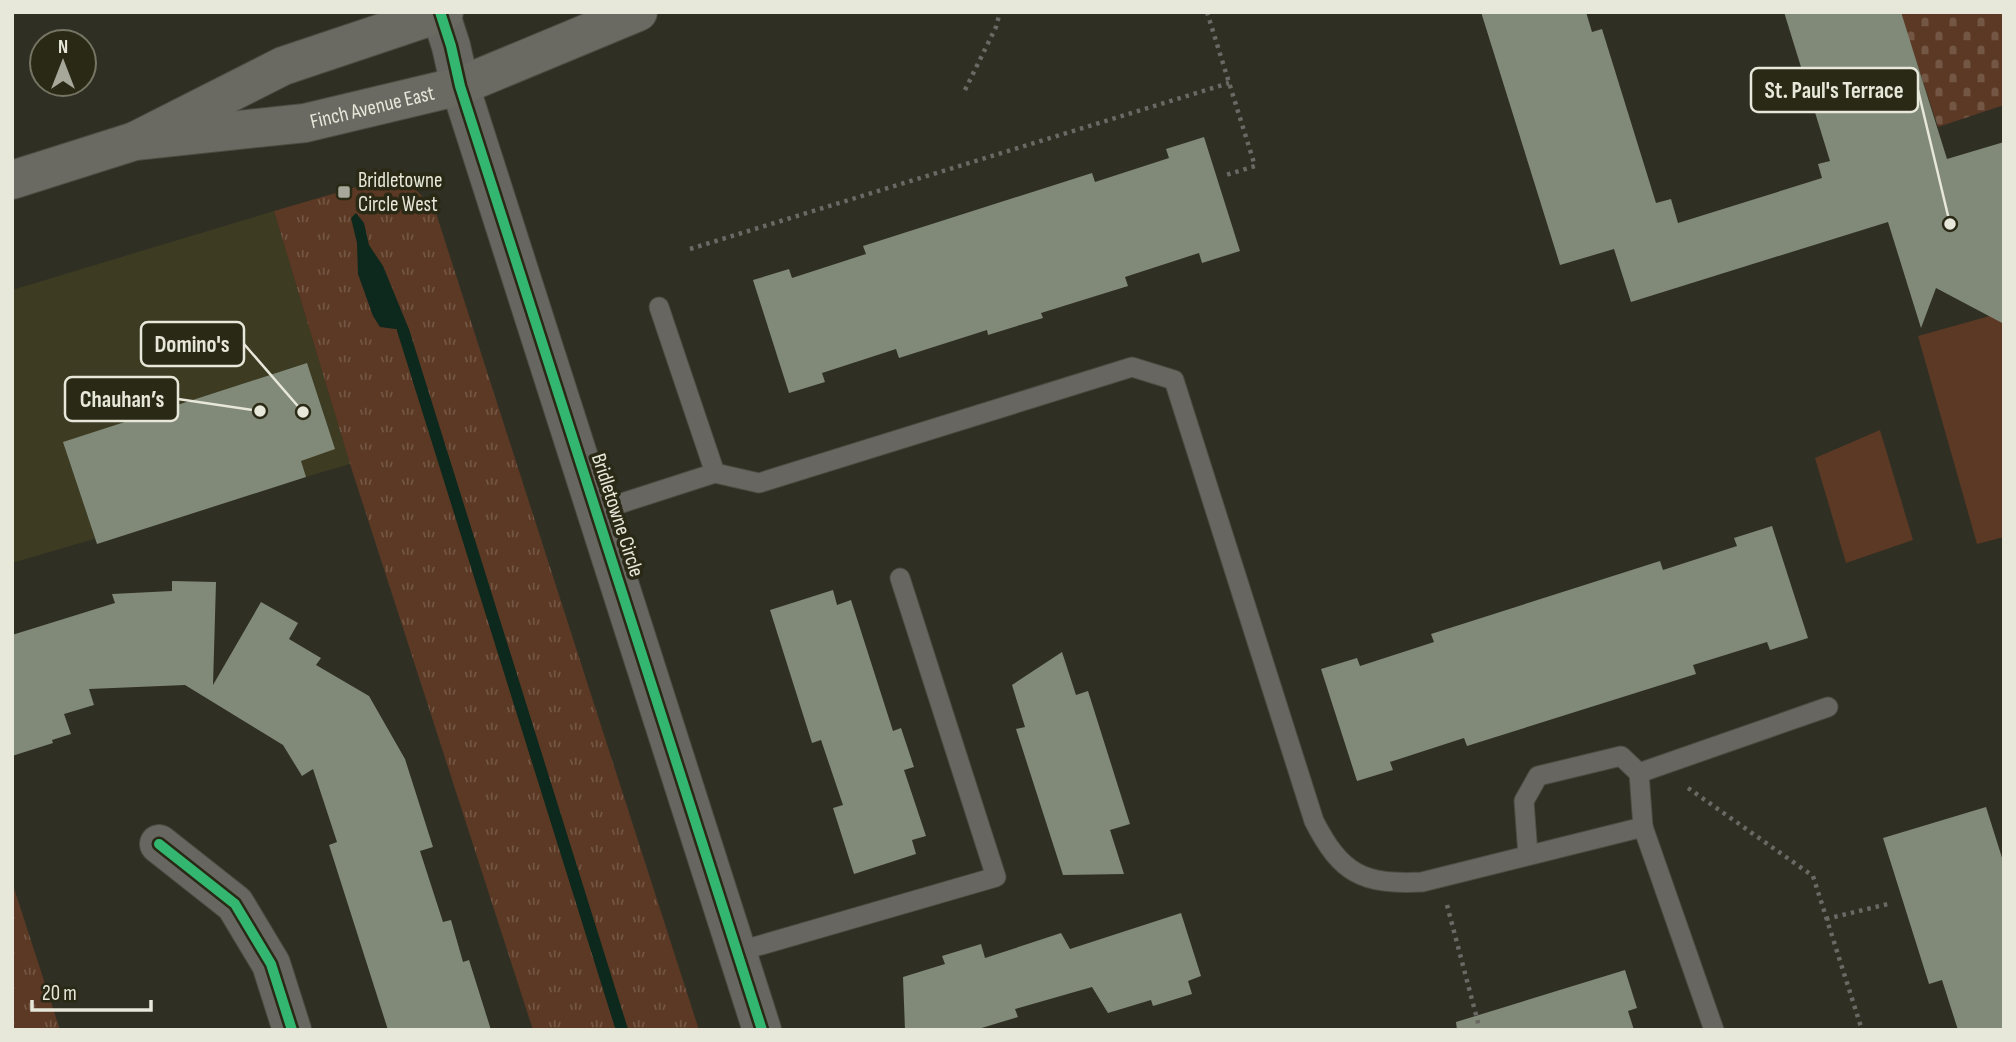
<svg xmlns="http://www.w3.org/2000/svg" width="2016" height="1042" viewBox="0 0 2016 1042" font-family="'Sofia Sans Condensed',sans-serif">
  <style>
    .built { fill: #3d3b22 }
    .grass { fill: url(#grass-tufts) }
    .cemetery { fill: url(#cemetery-stones) }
    .green { fill: #5b3925 }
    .water { fill: #0d281c }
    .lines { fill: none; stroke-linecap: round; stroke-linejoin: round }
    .stream { stroke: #0d281c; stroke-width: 12 }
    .building { fill: #818a78 }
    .service-casing { stroke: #4c4c42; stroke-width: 21 }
    .minor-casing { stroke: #4c4c42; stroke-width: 40 }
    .tertiary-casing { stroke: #4c4c42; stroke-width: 40 }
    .secondary-casing { stroke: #4c4c42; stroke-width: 40 }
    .path { stroke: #6a6964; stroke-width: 4.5; stroke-dasharray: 3.5 5; stroke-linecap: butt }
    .service { stroke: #686661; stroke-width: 19 }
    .minor { stroke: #686661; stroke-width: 38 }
    .tertiary { stroke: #686661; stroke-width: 38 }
    .secondary { stroke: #6a6962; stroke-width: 38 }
    .cycleway-casing { stroke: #2a2915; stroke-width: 15 }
    .cycleway { stroke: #33b770; stroke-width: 10 }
    .poi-dot { fill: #a7a79a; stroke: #2a2915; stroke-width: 2.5 }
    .labels { text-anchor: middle; stroke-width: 7; stroke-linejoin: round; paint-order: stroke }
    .street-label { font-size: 21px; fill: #e7e7da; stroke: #2a2915 }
    .poi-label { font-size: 21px; fill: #e7e7da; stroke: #2a2915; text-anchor: start }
    .leader { fill: none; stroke: #e7e7da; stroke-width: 2.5 }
    .callout-dot { fill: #e7e7da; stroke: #2a2915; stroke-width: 2.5 }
    .callout { fill: #2a2915; stroke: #e7e7da; stroke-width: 2.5 }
    .callout-label { font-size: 23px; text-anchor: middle; font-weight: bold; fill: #e7e7da }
  </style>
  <defs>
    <pattern id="grass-tufts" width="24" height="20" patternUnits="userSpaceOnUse" patternTransform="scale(1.75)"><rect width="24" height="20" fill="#5b3925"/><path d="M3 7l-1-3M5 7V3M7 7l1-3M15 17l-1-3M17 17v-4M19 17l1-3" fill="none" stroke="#735644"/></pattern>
    <pattern id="cemetery-stones" width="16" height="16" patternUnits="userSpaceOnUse" patternTransform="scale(1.75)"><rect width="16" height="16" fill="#5b3925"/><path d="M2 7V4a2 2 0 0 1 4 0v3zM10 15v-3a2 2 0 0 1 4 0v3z" fill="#735644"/></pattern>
  </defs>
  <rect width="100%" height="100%" fill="#2f2f24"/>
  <path class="built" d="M274,211L350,464L12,563V290Z"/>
  <g class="grass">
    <path d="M401,174L435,210L699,1030H533L350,464L274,211Z"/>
    <path d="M12,882L60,1030H12Z"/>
  </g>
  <path class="cemetery" d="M1900,12H2004V105L1938,127Z"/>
  <g class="green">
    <path d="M2004,312V537L1977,544L1918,336Z"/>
    <path d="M1880,430L1913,540L1846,563L1815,458Z"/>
  </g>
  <path class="water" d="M356,213L364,223L369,245L383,266L408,327L403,330L380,327L373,316L358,274L357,243L351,218Z"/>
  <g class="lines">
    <path class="stream" d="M403,330L622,1030"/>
  </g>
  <g class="building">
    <path d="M1481,12H1586L1592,32L1602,29L1656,203L1671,199L1678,223L1822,178L1818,164L1830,161L1784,12H1901L1947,159L2004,142V324L1936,288L1921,328L1888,222L1631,302L1614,249L1560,265Z"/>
    <path d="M1204,137L1240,251L1202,263L1199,253L1125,277L1128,286L1041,313L1043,318L988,335L987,330L899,358L896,349L822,373L825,382L789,393L753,280L789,269L792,278L866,254L863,246L1092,173L1095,182L1169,158L1166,149Z"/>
    <path d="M307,363L335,449L301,461L306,477L97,544L63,442Z"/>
    <path d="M1772,526L1808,638L1770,650L1767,642L1693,665L1696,674L1467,746L1464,738L1390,762L1393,770L1357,781L1321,669L1357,658L1360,666L1434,642L1431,634L1660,561L1663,570L1737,546L1734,538Z"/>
    <path d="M172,581L216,582L213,685L261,602L298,623L289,639L321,658L316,665L369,696L405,759L433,847L420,851L443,922L451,920L463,962L469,960L491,1030H388L329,845L337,842L313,769L302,776L283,745L185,685L89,689L94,705L64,714L71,734L52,740L53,743L12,756V635L115,603L112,594L172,591Z"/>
    <path d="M833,590L837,605L851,600L893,731L901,728L914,767L904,770L926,836L912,840L916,854L854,874L833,808L843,805L821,740L812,743L770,610Z"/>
    <path d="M1062,652L1076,695L1088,691L1130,824L1110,830L1124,874L1063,875L1016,729L1025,727L1012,685Z"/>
    <path d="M1986,807L2004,864V1030H1958L1942,980L1929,984L1883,838Z"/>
    <path d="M1181,913L1201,976L1188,981L1192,994L1153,1006L1151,1000L1108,1013L1092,987L1015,1009L1018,1017L975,1030H905L903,977L945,964L942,956L981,944L985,958L1061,933L1070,949Z"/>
    <path d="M1625,970L1637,1008L1628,1011L1634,1030H1457L1456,1022Z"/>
  </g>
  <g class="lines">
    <defs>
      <g id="service">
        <path d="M659,307L715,473"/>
        <path d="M597,511L715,473L759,483L1132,367L1174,380L1314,821C1341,874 1363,885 1422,882L1643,827L1714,1030"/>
        <path d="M1639,773L1828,707"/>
        <path d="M1528,855L1524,801L1538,776L1621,756L1639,773L1643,827"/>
        <path d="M737,952L996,877L900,578"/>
      </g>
      <path id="minor" d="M159,844L235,904L271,964L292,1030"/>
      <path id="tertiary" d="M440,12L451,46L460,86L762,1030"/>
      <g id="secondary">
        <path id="s1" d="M135,141L305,123L460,86L638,12"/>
        <path d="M12,180L135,141L283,66L444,12"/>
      </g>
    </defs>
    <use href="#service" class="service-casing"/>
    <use href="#minor" class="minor-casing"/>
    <use href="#tertiary" class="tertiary-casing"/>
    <use href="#secondary" class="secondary-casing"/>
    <g class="path">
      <path d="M1207,12L1255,166L1223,176"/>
      <path d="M965,90L996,27L1000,12"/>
      <path d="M690,249L1229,83"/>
      <path d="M1688,788L1813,876L1862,1030"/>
      <path d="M1447,905L1480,1030"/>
      <path d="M1826,919L1892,903"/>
    </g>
    <use href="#service" class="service"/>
    <use href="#minor" class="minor"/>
    <use href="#tertiary" class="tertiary"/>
    <use href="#secondary" class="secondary"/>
    <defs>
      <g id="cycleway">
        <path d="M440,12L451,46L460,86L762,1030"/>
        <path d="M159,844L235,904L271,964L292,1030"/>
      </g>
    </defs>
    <use href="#cycleway" class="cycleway-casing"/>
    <use href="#cycleway" class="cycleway"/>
  </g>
  <rect class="poi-dot" x="337" y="185" width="14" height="14" rx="3.5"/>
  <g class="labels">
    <g class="street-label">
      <text dy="7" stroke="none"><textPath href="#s1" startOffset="240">Finch Avenue East</textPath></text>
      <text transform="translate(618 515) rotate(72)" y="7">Bridletowne Circle</text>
    </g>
    <g class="poi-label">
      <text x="358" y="187">Bridletowne<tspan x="358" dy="24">Circle West</tspan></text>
    </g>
  </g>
  <path class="leader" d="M1950 224L1918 90M303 412L244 344M260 411L178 399"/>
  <g class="callout-dot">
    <circle cx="1950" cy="224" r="7"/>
    <circle cx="303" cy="412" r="7"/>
    <circle cx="260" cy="411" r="7"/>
  </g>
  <g class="callout">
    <rect x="1751" y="68" width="167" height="44" rx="7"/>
    <rect x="141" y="322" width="103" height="44" rx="7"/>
    <rect x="65" y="377" width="113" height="44" rx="7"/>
  </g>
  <g class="callout-label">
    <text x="1834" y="98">St. Paul's Terrace</text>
    <text x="192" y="352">Domino's</text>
    <text x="122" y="407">Chauhan’s</text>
  </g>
  <rect width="2016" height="1042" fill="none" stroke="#e7e7da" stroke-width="28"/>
  <g transform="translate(63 63)"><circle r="33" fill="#2a2915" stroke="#767564" stroke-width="2"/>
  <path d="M0-5L12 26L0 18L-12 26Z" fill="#a7a79a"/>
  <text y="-10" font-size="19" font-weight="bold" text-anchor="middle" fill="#e7e7da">N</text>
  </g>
  <path d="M32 1000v10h119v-10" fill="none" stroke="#e7e7da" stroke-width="3.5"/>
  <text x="42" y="1000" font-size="21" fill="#e7e7da" stroke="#2a2915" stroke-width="5" paint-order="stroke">20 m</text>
</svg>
